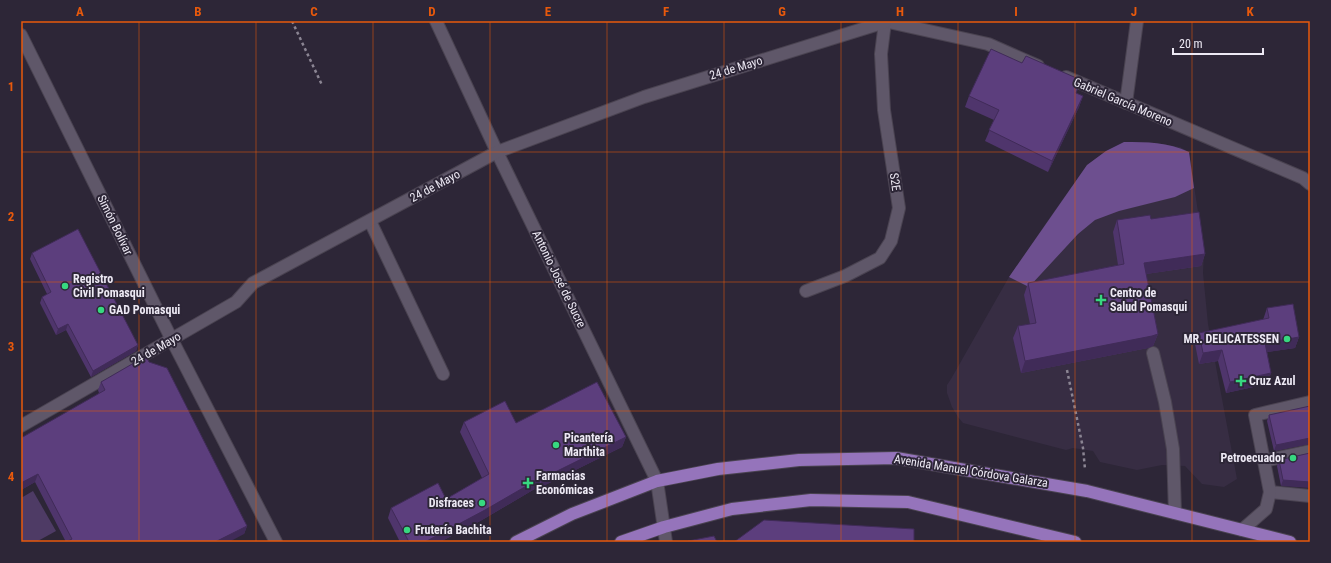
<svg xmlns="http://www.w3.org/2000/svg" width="1331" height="563" viewBox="0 0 1331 563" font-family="'Roboto Condensed',sans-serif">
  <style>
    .built { fill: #372d43 }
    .green { fill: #4e3b65 }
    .forest { fill: #6d4f8f }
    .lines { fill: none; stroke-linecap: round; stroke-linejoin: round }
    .service-casing { stroke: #4a4351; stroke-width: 14 }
    .minor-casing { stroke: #4a4351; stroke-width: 14 }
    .primary-casing { stroke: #4a4351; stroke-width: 14 }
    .path { stroke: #8b8593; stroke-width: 2.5; stroke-dasharray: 3 3; stroke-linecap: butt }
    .service { stroke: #5f5769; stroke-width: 12 }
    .minor { stroke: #5f5769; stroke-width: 12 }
    .primary { stroke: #9574bb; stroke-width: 12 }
    .wall { fill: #4f356c }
    .shaded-wall { fill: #402b58 }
    .building { fill: #5c3e7d; stroke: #402b58 }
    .grid { fill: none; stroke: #e8590c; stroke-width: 1; stroke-opacity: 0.55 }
    .poi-dot { fill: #37d880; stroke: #2d2637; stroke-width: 1.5 }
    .labels { text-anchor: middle; stroke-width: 4; stroke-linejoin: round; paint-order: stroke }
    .street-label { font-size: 12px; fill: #ede9f4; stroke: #2d2637 }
    .poi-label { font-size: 12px; font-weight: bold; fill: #ede9f4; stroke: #2d2637; text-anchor: start }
    .neatline { fill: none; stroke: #e8590c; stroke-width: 1.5 }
    .grid-label { font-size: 13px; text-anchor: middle; font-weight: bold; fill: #e8590c }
  </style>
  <rect width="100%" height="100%" fill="#2d2637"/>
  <path class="built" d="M1124,142H1149L1180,147L1189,152L1204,252L1203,273L1208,324L1237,479L1224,487L1202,484L1185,466L1162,465L1137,470L1100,462L1093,451L1073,448L1066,450L963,423L958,417L952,407L947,393V385L951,379L1009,277L1053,213L1087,165L1106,151Z"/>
  <path class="green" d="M33,491L56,531L36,542H21V498Z"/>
  <path class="forest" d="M1124,142C1146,142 1168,142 1189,152L1194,188L1175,197L1119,211L1095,220L1078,234L1029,287L1009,277L1087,165L1106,151Z"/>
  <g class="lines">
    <defs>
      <g id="service">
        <path d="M370,221L443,374"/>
        <path d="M806,291L845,276L880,258L891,241L899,208L884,110L881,54L885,22"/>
        <path d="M1153,353L1165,402L1173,449L1175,513"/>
        <path d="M1264,461L1310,451"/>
        <path d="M1270,492L1310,496"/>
        <path d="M1242,530L1266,509L1270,492L1255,415L1310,402"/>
      </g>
      <g id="minor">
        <path d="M436,21L497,152L657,481L666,542"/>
        <path d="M884,21L988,44L1038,66"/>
        <path d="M21,35L172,340L276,542"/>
        <path d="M1066,77L1303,178L1310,184"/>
        <path d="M1126,103L1137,21"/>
        <path d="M21,426L236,302L253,283L497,152L644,97L885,22"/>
      </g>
      <g id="primary">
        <path d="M516,542L572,514L657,481L718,469L799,460L896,458L1087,491L1290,542"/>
        <path d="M621,542L664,527L732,509L811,500L908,502L1075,542"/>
      </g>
    </defs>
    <use href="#service" class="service-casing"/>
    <use href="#minor" class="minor-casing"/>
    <use href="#primary" class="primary-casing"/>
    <g class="path">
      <path d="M292,21L322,85"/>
      <path d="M1067,370L1083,448L1085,469"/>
    </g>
    <use href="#service" class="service"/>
    <use href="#minor" class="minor"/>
    <use href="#primary" class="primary"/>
  </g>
  <g class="wall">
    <path d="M1076,93L1083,96L1079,107L1048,172L985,141L994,120L965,107L969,96Z"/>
    <path d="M1151,219L1205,254L1201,266L1146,274L1158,334L1153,346L1148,348L1021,373L1013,338L1018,326L1030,324L1024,295L1028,283L1118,265L1113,232L1117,220Z"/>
    <path d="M32,253L138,345L136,351L91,377L66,330L56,335L40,303L42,297L47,294L30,259Z"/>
    <path d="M1267,308L1299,337L1295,348L1267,352L1271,373L1267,384L1226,393L1218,361L1199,364L1195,344L1199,333L1263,320Z"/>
    <path d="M149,362L247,526L244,534L66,542L35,482L21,490L99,393L98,390L101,382Z"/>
    <path d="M1310,406V444H1309L1274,451L1267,421L1269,415Z"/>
    <path d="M464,422L516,423L626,437L622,447L539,488L538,487L482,520L440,542H400L388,518L391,508L446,499L482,478L460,432Z"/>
    <path d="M1310,453L1281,486L1277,466L1279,460Z"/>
  </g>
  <g class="shaded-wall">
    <path d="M1083,96L1079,107L1048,172L1052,161Z"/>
    <path d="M1205,254L1201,266L1139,275L1144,263Z"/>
    <path d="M68,324L66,330L56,335L58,329Z"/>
    <path d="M1158,334L1153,346L1148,348L1021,373L1025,361Z"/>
    <path d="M1299,337L1295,348L1261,353L1265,343Z"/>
    <path d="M138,345L136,351L91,377L93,371Z"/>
    <path d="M1222,350L1218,361L1199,364L1203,353Z"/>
    <path d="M1271,373L1267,384L1226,393L1230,382Z"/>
    <path d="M626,437L622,447L539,488L543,478Z"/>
    <path d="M1310,438L1309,444L1274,451L1276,445Z"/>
    <path d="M38,474L35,482L21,490V483Z"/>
    <path d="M542,477L538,487L482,520L440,542H425Z"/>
    <path d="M1283,480L1310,482V488L1281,486Z"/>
    <path d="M247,526L244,534L229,542H215Z"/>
  </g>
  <g class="building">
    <path d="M991,49L1022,63L1026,56L1081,80L1076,93L1083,96L1052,161L989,130L999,110L969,96Z"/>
    <path d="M1199,212L1205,254L1144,263L1158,334L1152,336L1025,361L1018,326L1036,323L1028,283L1124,264L1117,220L1150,215L1151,219Z"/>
    <path d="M78,229L138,345L93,371L68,324L58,329L42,297L51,292L32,253Z"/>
    <path d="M1293,304L1299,337L1265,343L1271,373L1230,382L1222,350L1203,353L1199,333L1269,318L1267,308Z"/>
    <path d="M146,356L149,362L167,368L247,526L215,542H66L72,539L38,474L21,483V438L105,390L101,382Z"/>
    <path d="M597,382L626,437L543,478L542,477L485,510L425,542H409L391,508L438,483L446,499L489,474L464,422L505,401L516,423Z"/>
    <path d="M1310,406V438L1276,445L1269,415Z"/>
    <path d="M1310,453V482L1283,480L1279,460Z"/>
    <path d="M764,520L914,529V542H734Z"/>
    <path d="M714,536L717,542H689L688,541Z"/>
  </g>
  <path class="grid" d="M139,21V542M256,21V542M373,21V542M490,21V542M607,21V542M724,21V542M841,21V542M958,21V542M1075,21V542M1192,21V542M21,152H1310M21,282H1310M21,411H1310"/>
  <g class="poi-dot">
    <circle cx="65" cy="286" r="4"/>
    <path d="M1099 294h4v4h4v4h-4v4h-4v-4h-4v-4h4z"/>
    <circle cx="101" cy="310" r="4"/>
    <circle cx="1287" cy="339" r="4"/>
    <path d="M1239 375h4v4h4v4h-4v4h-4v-4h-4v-4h4z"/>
    <circle cx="556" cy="445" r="4"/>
    <circle cx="1293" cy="458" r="4"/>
    <path d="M526 477h4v4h4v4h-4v4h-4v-4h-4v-4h4z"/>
    <circle cx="482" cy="503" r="4"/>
    <circle cx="407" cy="530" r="4"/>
  </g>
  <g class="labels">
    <g class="street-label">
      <text transform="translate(736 68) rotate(-17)" y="4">24 de Mayo</text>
      <text transform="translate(1123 102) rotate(23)" y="4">Gabriel García Moreno</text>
      <text transform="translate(895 182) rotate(82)" y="4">S2E</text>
      <text transform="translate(435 186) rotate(-28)" y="4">24 de Mayo</text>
      <text transform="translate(115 225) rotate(64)" y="4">Simón Bolívar</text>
      <text transform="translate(559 279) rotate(64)" y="4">Antonio José de Sucre</text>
      <text transform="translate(156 349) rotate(-30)" y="4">24 de Mayo</text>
      <text transform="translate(971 471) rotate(9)" y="4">Avenida Manuel Córdova Galarza</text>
    </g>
    <g class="poi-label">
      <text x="73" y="283">Registro<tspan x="73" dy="14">Civil Pomasqui</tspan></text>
      <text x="1110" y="297">Centro de<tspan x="1110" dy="14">Salud Pomasqui</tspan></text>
      <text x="109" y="314">GAD Pomasqui</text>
      <text x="1279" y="343" text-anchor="end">MR. DELICATESSEN</text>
      <text x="1249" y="385">Cruz Azul</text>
      <text x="564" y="442">Picantería<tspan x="564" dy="14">Marthita</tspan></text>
      <text x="1285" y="462" text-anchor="end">Petroecuador</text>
      <text x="536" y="480">Farmacias<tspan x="536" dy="14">Económicas</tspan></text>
      <text x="474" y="507" text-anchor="end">Disfraces</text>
      <text x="415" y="534">Frutería Bachita</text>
    </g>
  </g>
  <rect width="1331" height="563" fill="none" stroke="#2d2637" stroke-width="44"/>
  <path d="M1173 48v6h90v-6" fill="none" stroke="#ede9f4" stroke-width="2"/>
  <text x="1179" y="48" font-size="12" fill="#ede9f4" stroke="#2d2637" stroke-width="3" paint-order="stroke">20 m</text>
  <rect x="22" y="22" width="1287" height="519" class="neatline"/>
  <g class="grid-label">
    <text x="80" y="16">A</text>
    <text x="198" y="16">B</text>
    <text x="314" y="16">C</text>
    <text x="432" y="16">D</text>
    <text x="548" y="16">E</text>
    <text x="666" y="16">F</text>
    <text x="782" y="16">G</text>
    <text x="900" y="16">H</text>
    <text x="1016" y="16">I</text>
    <text x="1134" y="16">J</text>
    <text x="1250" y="16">K</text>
    <text x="11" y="91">1</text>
    <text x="11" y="221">2</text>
    <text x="11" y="351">3</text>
    <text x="11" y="481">4</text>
  </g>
</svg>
